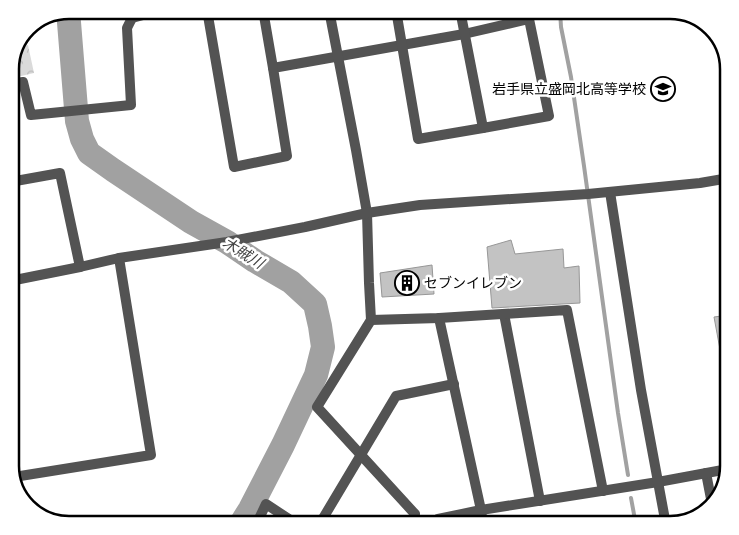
<svg xmlns="http://www.w3.org/2000/svg" width="739" height="535" viewBox="0 0 739 535" font-family="'Space Grotesk','Noto Sans JP',sans-serif">
  <style>
    .forest { fill: url(#forest-crowns) }
    .lines { fill: none; stroke-linecap: round; stroke-linejoin: round }
    .stream { stroke: #a1a1a1; stroke-width: 4 }
    .river { stroke: #a1a1a1; stroke-width: 24 }
    .building { fill: #c3c3c3; stroke: #979797 }
    .minor { stroke: #535353; stroke-width: 10 }
    .tertiary { stroke: #535353; stroke-width: 10 }
    .labels { text-anchor: middle; stroke-width: 5; stroke-linejoin: round; paint-order: stroke }
    .poi-label { font-size: 14px; fill: #000; stroke: #fff; text-anchor: end }
    .water-label { font-size: 15px; font-style: italic; fill: #424242; stroke: #fff }
    .rim { fill: none; stroke: #000; stroke-width: 2.5 }
  </style>
  <defs>
    <pattern id="forest-crowns" width="20" height="18" patternUnits="userSpaceOnUse" patternTransform="scale(1.25)"><rect width="20" height="18" fill="#dadada"/><path d="M2 6a3 3 0 1 1 6 0M12 15a3 3 0 1 1 6 0" fill="none" stroke="#b9b9b9"/></pattern>
  </defs>
  <rect width="100%" height="100%" fill="#fff"/>
  <path class="forest" d="M28,45L34,73L17,77L12,61L19,47Z"/>
  <g class="lines">
    <g class="stream">
      <path d="M560,10L561,27L571,77L584,166L618,413L628,475"/>
      <path d="M631,498L636,525"/>
    </g>
    <path class="river" d="M68,10L77,121L82,139L89,153L113,170L191,222L227,242L255,261L291,282L315,304L320,326L323,347L316,375L283,445L250,509L240,525"/>
  </g>
  <g class="building">
    <path d="M511,240L515,254L563,249L564,268L579,266L580,303L492,308L487,247Z"/>
    <path d="M432,265L434,294L382,297L380,273Z"/>
    <path d="M729,315V371H724L714,317Z"/>
  </g>
  <g class="lines">
    <g class="minor">
      <path d="M130,10L132,18L162,10"/>
      <path d="M207,10L234,167L287,156L273,68L464,34L529,19L531,10"/>
      <path d="M263,10L273,68"/>
      <path d="M329,10L356,150L367,213L369,283L371,320L317,407L415,514L410,525"/>
      <path d="M396,10L418,139L483,128"/>
      <path d="M460,10L483,128L549,116L529,19"/>
      <path d="M10,84L23,82L31,115L131,105L127,28L132,18"/>
      <path d="M10,182L60,173L80,267"/>
      <path d="M504,314L540,501"/>
      <path d="M439,318L481,510L483,525"/>
      <path d="M371,320L439,318L567,310L603,491"/>
      <path d="M706,473L712,504"/>
      <path d="M14,477L151,455L119,258"/>
      <path d="M256,525L266,504L298,525"/>
      <path d="M319,525L396,396L454,384"/>
      <path d="M437,525L438,519L481,510L658,482L728,469"/>
    </g>
    <g class="tertiary">
      <path d="M610,192L641,390L666,525"/>
      <path d="M10,281L80,267L119,258L227,242L305,227L367,213L420,205L588,194L700,183L729,178"/>
    </g>
  </g>
  <defs>
    <symbol id="school-ring" viewBox="-11 -11 22 22"><circle r="9.5" fill="#fff" stroke="#000" stroke-width="1.5"/><path d="M0-5L7-2L0 1L-7-2ZM-4 1L0 2.5L4 1V4Q0 6-4 4Z" fill="#000"/></symbol>
    <symbol id="building-ring" viewBox="-11 -11 22 22"><circle r="9.5" fill="#fff" stroke="#000" stroke-width="1.5"/><path d="M-4-6H4V6H1V3H-1V6H-4ZM-2.5-4.3h1.7v1.8h-1.7ZM.8-4.3h1.7v1.8H.8ZM-2.5-1h1.7V.8h-1.7ZM.8-1h1.7V.8H.8Z" fill="#000"/></symbol>
  </defs>
  <g fill-rule="evenodd">
    <use href="#school-ring" x="649" y="75" width="28" height="28"/>
    <use href="#building-ring" x="393" y="269" width="28" height="28"/>
  </g>
  <g class="labels">
    <g class="poi-label">
      <text x="646" y="94">岩手県立盛岡北高等学校</text>
      <text x="424" y="288" text-anchor="start">セブンイレブン</text>
    </g>
    <g class="water-label">
      <text transform="translate(243 253) rotate(31)" y="5">木賊川</text>
    </g>
  </g>
  <path d="M0 0H739V535H0ZM69 19H670A50 50 0 0 1 720 69V466A50 50 0 0 1 670 516H69A50 50 0 0 1 19 466V69A50 50 0 0 1 69 19Z" fill="#fff" fill-rule="evenodd"/>
  <path class="rim" d="M69 19H670A50 50 0 0 1 720 69V466A50 50 0 0 1 670 516H69A50 50 0 0 1 19 466V69A50 50 0 0 1 69 19Z"/>
</svg>
